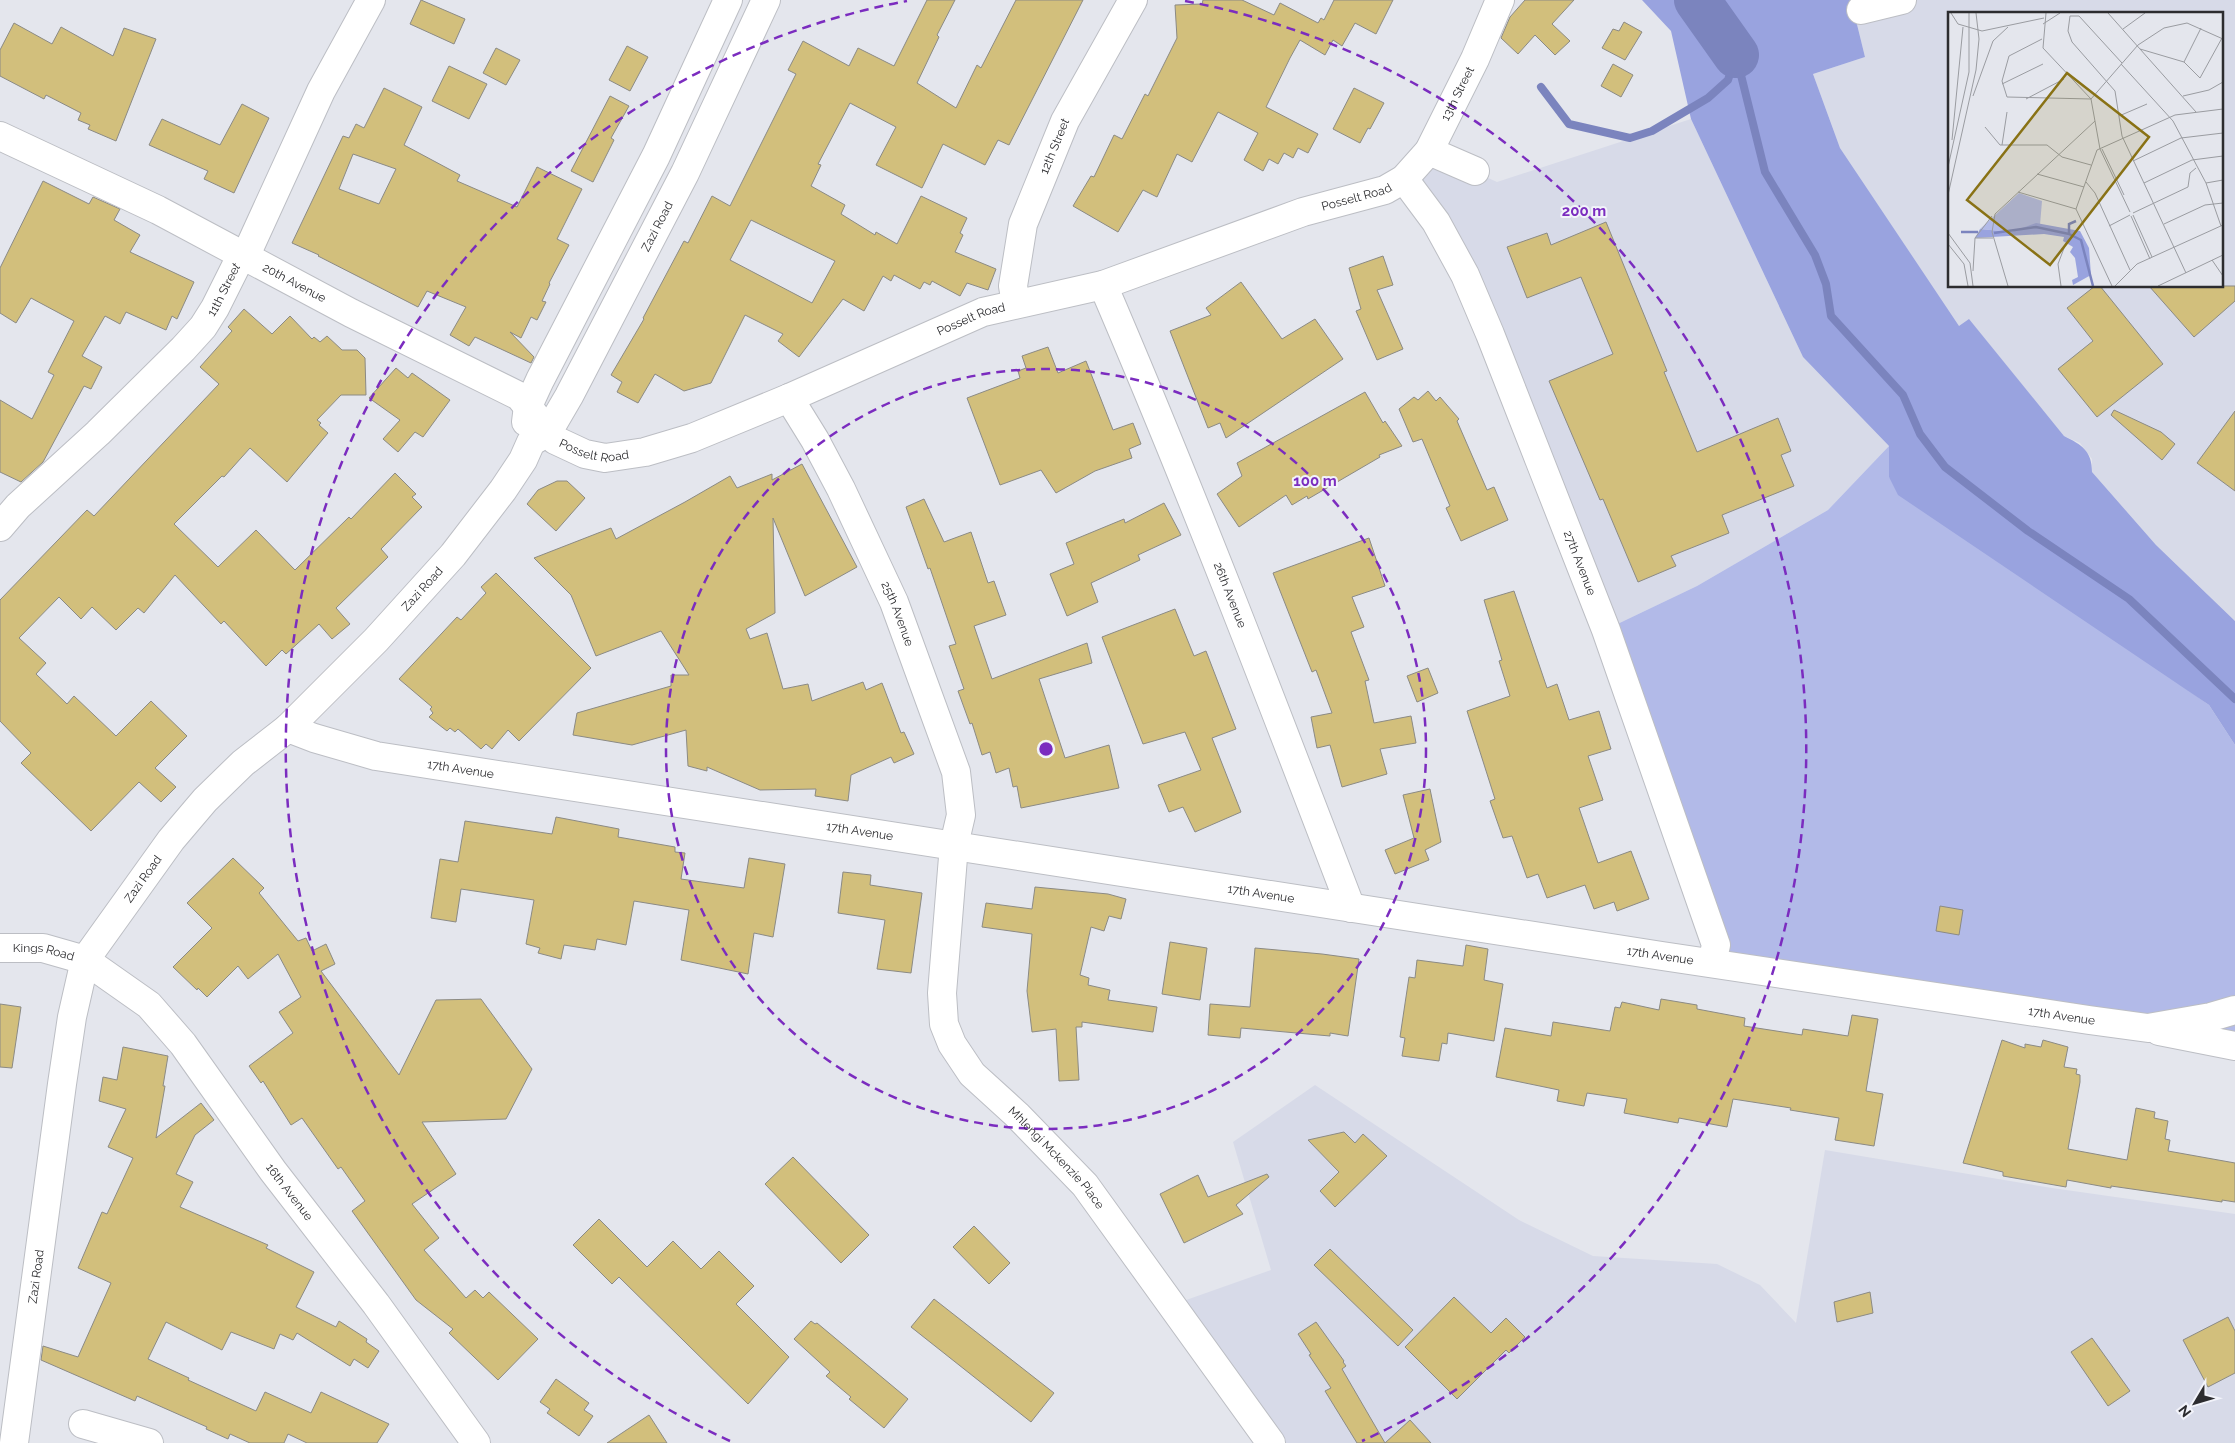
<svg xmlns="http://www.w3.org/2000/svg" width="2235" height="1443" viewBox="0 0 2235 1443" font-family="Raleway,sans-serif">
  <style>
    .built { fill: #d7dae8; fill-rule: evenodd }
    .green { fill: #b2bae8 }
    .forest { fill: #99a3df }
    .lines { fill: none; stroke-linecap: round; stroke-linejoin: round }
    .stream { stroke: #7b84be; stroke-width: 8 }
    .river { stroke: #7b84be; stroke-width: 46 }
    .building { fill: #d2bf7c; stroke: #8b8a84; fill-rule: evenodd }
    .minor-casing { stroke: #bcbec4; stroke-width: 30 }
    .minor { stroke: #fff; stroke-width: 28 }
    .ring { fill: none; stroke: #7b2cbf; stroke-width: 2.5; stroke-dasharray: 9 6 }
    .labels { text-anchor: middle; stroke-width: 4; stroke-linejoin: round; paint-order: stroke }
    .street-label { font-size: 12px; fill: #2c2c2f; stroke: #f2f3fa }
    .inset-river { fill: none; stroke: #7b84be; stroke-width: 2.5 }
    .inset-road { fill: none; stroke: #9a9ca1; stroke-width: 1 }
    .view { fill: #897215; fill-opacity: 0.15; stroke: #897215; stroke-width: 2.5 }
    .inset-edge { fill: none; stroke: #2c2c2f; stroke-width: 2.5 }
    .centre { fill: #7b2cbf; stroke: #f2f3fa; stroke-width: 2.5 }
    .ring-label { font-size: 15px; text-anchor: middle; font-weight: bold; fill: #7b2cbf; stroke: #f2f3fa; stroke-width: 4; stroke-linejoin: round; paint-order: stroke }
  </style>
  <rect width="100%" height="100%" fill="#e4e6ed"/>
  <g class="built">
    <path d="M1851,0H2235V621L2156,545L2092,472V459L2080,443L2064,436L1969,320L1959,327L1840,148L1813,74L1865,57ZM1949,14H2221V286H1949Z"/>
    <path d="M1691,119L1803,357L1889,446L1828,510L1697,586L1607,629L1491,332L1406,179L1429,151L1497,182Z"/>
    <path d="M1315,1085L1519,1220L1593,1256L1717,1264L1760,1285L1796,1323L1825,1150L2052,1188L2235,1214V1443H1276L1172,1305L1271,1270L1233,1142Z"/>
  </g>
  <path class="green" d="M1889,446V477L2209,705L2235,745V1045L1714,961L1607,629L1697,586L1828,510Z"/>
  <path class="forest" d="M1642,0H1851L1865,57L1813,74L1840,148L1959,326L1969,319L2064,436C2082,445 2092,451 2092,472L2156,545L2235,621V745L2209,705L1898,495L1889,477V446L1803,357L1691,119L1671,31Z"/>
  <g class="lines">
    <g class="stream">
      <path d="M1736,55L1765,172L1815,255L1826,284L1831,316L1903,395L1920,434L1945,467L2028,531L2129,599L2235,699"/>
      <path d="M1541,87L1569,124L1630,138L1652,131L1708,98L1728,80L1736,55"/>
    </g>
    <path class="river" d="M1697,0L1736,55"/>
  </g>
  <g class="building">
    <path d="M421,0L465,19L454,44L410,24Z"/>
    <path d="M927,0H955L937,35L939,37L917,83L956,108L977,65L981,68L1016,0H1083L1009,145L998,140L985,165L943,144L922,188L876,165L896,127L850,103L818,164L821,165L811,186L845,205L841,214L875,235L876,232L897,244L921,196L967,218L960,233L963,235L955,252L996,269L988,290L967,283L960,296L932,281L930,285L924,282L920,289L894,275L891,281L883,276L864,311L843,299L799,357L778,341L783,334L745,315L711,383L684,391L655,374L638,403L617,392L622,382L611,375L644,319L643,318L684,241L688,243L712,196L730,206L796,74L788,70L803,41L849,66L858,48L894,66ZM751,220L835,261L812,303L730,260Z"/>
    <path d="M1203,0H1242L1274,15L1280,3L1318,23L1321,18L1324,20L1334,0H1393L1376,34L1355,23L1342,46L1333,40L1325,55L1300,40L1290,58L1266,107L1318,134L1308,153L1298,148L1293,158L1284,153L1278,164L1269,159L1263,171L1244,160L1258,133L1218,112L1192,162L1177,154L1157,197L1143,190L1118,232L1073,206L1091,176L1094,177L1114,135L1122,139L1145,94L1148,96L1177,38L1175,5L1202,4Z"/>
    <path d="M1525,0H1574L1552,24L1570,41L1555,55L1535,35L1518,54L1501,38L1510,17Z"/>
    <path d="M1624,22L1642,32L1625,60L1602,48L1613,29L1619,31Z"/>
    <path d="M14,23L52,44L61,27L113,56L124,28L156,39L116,141L88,129L90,125L78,120L81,113L46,95L44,99L0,76V50Z"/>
    <path d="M627,46L648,57L630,91L609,80Z"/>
    <path d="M496,48L520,60L506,85L483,73Z"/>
    <path d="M1613,64L1633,75L1621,97L1601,86Z"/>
    <path d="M449,66L487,84L469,119L432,101Z"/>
    <path d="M384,88L422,107L404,145L460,175L457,181L517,207L537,167L582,189L557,239L569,245L549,283L550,284L542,301L546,302L537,320L531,317L521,338L510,332L534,357L531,363L475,337L469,346L450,335L466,307L427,291L418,307L318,256L319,255L292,243L343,136L349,138L356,124L364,128ZM353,154L396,169L379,204L339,189Z"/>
    <path d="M1354,88L1384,103L1370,129L1368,128L1360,143L1333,129Z"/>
    <path d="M610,96L629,106L611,138L614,140L593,182L571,171Z"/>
    <path d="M242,104L269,118L234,193L204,179L208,171L149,145L162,119L220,145Z"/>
    <path d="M43,181L89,204L93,197L120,209L114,220L140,235L130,252L194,282L177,319L172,316L166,330L126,312L120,324L105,316L82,356L102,367L91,389L84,386L43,462L21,482L0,472V400L32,419L54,375L48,372L74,321L31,298L16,323L0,313V268Z"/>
    <path d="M1606,222L1667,371L1664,372L1697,452L1778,418L1791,451L1781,455L1794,486L1722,515L1729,533L1671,556L1676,566L1638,582L1603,499L1600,500L1549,381L1613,354L1581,277L1527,298L1507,247L1547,233L1551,245Z"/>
    <path d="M1383,256L1393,285L1377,290L1403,349L1377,360L1356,311L1361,309L1349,268Z"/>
    <path d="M1241,282L1282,339L1315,319L1343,359L1226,438L1220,423L1208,428L1170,331L1211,315L1206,308Z"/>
    <path d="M2095,286H2100L2163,364L2097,417L2058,369L2093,341L2067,308Z"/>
    <path d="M2149,286H2235V301L2194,337Z"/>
    <path d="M244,309L272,334L290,316L312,339L314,337L320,342L327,336L342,350H357L365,358L366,395H341L317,420L321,423L319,425L328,433L287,482L250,448L224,477L222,476L174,524L218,567L256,530L295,570L349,517L351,519L395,473L416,494L412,497L422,507L381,549L388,557L336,608L350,624L332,639L319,624L286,654L282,650L266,666L224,621L221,624L175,575L144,613L138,608L116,630L92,607L81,619L59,597L19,638L46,663L36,674L67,704L74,696L116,736L151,701L187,736L155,768L176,787L161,802L139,782L91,831L21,763L31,753L0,721V600L87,510L94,516L219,384L200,367L232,331L228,327Z"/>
    <path d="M1048,347L1058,373L1086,361L1113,430L1133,423L1141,444L1129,449L1132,458L1095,471L1056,493L1041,470L1000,485L967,398L1020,378L1018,371L1026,368L1022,356Z"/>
    <path d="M396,368L408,378L412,373L450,400L423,437L415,432L398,452L383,439L400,420L369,398Z"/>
    <path d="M1428,391L1436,401L1440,397L1459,419L1457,421L1487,490L1494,487L1508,520L1461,541L1446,508L1450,506L1422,439L1413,442L1399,409L1414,397L1418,400Z"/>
    <path d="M1365,392L1383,423L1385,421L1402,446L1379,455L1380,457L1308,499L1307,496L1292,505L1286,495L1239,527L1217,494L1242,476L1237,463Z"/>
    <path d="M2114,410L2161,432L2175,444L2162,460L2111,415Z"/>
    <path d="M2235,411V491L2197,463Z"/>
    <path d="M802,464L857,567L805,596L773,518L775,613L746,629L750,639L767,633L783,689L808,684L812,701L863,682L866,690L882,683L901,733L904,732L914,754L894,763L891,757L851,775L848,801L815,796L816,789L760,790L707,767V771L688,766L686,730L632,745L573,735L577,713L671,686V675H689L661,631L596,656L571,595L534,558L611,528L616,539L685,502L730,476L737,488L772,474V480Z"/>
    <path d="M557,481H567L585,498L556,531L527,504L538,490Z"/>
    <path d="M924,499L944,542L971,532L988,583L994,581L1006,615L974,626L992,679L1087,643L1092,663L1039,679L1065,758L1109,745L1119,788L1021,808L1017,786L1013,787L1009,768L996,773L990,752L982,755L972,723L970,724L958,691L964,689L949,646L956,644L930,568L928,569L906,507Z"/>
    <path d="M1164,503L1181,535L1138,555L1140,560L1091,583L1098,602L1067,616L1050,574L1074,564L1066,543L1124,519L1125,523Z"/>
    <path d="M1369,538L1385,586L1352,597L1364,627L1351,632L1369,680L1365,681L1374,723L1411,716L1416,743L1380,749L1387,774L1342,787L1330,745L1317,748L1311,717L1332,713L1316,670L1312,672L1273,573Z"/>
    <path d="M496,573L591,668L519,741L508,730L492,749L486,744L481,749L458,729L455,732L450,728L447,731L429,717L433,713L430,709L432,707L399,679L457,617L461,620L486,593L481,587Z"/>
    <path d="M1514,591L1547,688L1557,684L1569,720L1599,711L1611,749L1588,756L1603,800L1579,808L1598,863L1631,851L1649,899L1617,911L1614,902L1594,909L1585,885L1547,898L1538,874L1527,878L1512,836L1503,838L1490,801L1495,799L1467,711L1510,696L1499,661L1502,660L1484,600Z"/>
    <path d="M1175,609L1194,656L1206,651L1236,729L1212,738L1241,812L1195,832L1183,807L1169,812L1158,785L1201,770L1185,732L1143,744L1102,637Z"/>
    <path d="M1428,668L1438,693L1417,702L1407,676Z"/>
    <path d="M1430,789L1441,842L1425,850L1429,860L1395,874L1385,850L1414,838L1403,795Z"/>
    <path d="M556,817L619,829L618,837L675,847V852L685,853L681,879L744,888L749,858L785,864L773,937L754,933L748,974L681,960L689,910L634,901L626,945L597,939L595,950L564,945L561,959L538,953L540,948L526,944L534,900L461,889L456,922L431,918L440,859L458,862L465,821L552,834Z"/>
    <path d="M233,858L264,888L259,893L298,941L306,938L312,951L326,944L335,964L321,971L399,1075L436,1000L481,999L532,1069L506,1119L422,1122L456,1174L412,1204L439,1238L424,1250L466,1298L475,1290L483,1298L489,1292L538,1339L498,1380L449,1333L453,1329L416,1300L352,1211L365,1201L341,1167L338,1169L302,1118L291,1125L263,1081L261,1083L249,1066L293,1033L279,1012L301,997L278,954L248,979L238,966L207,997L198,988L197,990L173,967L212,928L187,903Z"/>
    <path d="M843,872L871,875L870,885L922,893L911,973L877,969L885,920L838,913Z"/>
    <path d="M1035,887L1108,894L1126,899L1121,919L1109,916L1104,931L1091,927L1080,975L1089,978L1088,985L1110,990L1108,1000L1157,1007L1153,1032L1082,1022V1027H1076L1079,1080L1059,1081L1056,1029L1032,1032L1027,991L1032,934L982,927L986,903L1032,909Z"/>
    <path d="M1940,906L1963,910L1959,935L1936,931Z"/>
    <path d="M1170,942L1207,948L1200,1000L1162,994Z"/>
    <path d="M1466,945L1488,949L1484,980L1503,984L1494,1041L1448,1033L1447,1044L1442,1043L1439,1061L1402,1056L1405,1038L1400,1037L1409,977L1415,978L1417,960L1463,966Z"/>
    <path d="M1255,948L1322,954L1359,959L1348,1036L1330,1033V1036L1241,1028L1240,1038L1208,1035L1210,1004L1250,1007Z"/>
    <path d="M1661,999L1697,1005V1009L1745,1018L1744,1026L1802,1035L1803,1029L1848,1036L1852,1015L1878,1019L1866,1091L1883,1094L1874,1146L1835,1140L1839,1118L1790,1110L1791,1108L1733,1099L1727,1127L1679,1118L1678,1123L1624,1113L1627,1099L1587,1093L1584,1106L1557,1101L1559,1090L1496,1077L1505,1028L1551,1036L1553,1022L1610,1031L1615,1007L1620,1008L1622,1002L1659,1010Z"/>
    <path d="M0,1004L21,1007L12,1068L0,1067Z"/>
    <path d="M2002,1040L2025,1048V1044L2041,1047L2043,1040L2068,1047L2064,1067L2077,1069L2076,1074L2080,1075V1082L2068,1149L2127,1160L2136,1108L2155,1112L2154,1118L2168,1121L2165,1139L2170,1140L2168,1151L2235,1163V1202L2222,1200V1202L2111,1186V1188L2067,1180L2066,1187L2003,1176V1172L1963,1163Z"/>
    <path d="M123,1047L168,1056L163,1086H165L156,1138L201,1103L214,1120L195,1135L176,1174L193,1182L180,1207L268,1245L266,1248L314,1272L296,1307L336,1327L339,1321L367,1339L366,1342L379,1351L368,1368L354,1359L350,1366L297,1333L293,1340L280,1334L274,1349L231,1332L222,1350L166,1322L148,1359L189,1378L188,1380L256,1411L265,1392L311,1413L321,1392L389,1424L377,1443H307L288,1434L284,1443H250L230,1434L228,1439L206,1429L207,1427L137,1396L135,1401L41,1360L43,1346L78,1357L111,1283L78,1268L102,1212L107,1214L133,1158L108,1147L126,1109L99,1101L103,1077L117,1080Z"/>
    <path d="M1344,1132L1355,1143L1363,1134L1387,1156L1335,1207L1320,1191L1339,1172L1308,1140Z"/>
    <path d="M793,1157L869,1235L841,1263L765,1184Z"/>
    <path d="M1267,1174L1269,1177L1236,1205L1243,1214L1184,1243L1160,1194L1198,1175L1208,1197Z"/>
    <path d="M599,1219L647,1267L673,1241L701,1269L719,1251L754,1286L736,1304L789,1357L748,1404L619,1277L612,1284L573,1245Z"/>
    <path d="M974,1226L1010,1263L989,1284L953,1247Z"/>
    <path d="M1330,1249L1413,1330L1398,1346L1314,1265Z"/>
    <path d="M1870,1292L1873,1313L1837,1322L1834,1302Z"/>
    <path d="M1454,1297L1491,1333L1506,1318L1525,1337L1509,1353L1506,1350L1457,1399L1405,1347Z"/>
    <path d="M934,1299L1054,1393L1031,1422L911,1327Z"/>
    <path d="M2228,1317L2235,1331V1373L2208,1387L2183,1340Z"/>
    <path d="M811,1321L815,1324L817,1323L908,1399L884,1428L849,1399L851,1397L826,1376L830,1372L794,1339Z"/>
    <path d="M1316,1322L1344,1361L1343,1362L1346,1366L1342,1369L1385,1443H1357L1325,1391L1331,1388L1309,1355L1311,1354L1298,1334Z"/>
    <path d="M2092,1338L2130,1391L2108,1406L2071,1352Z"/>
    <path d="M556,1379L589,1403L584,1410L593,1416L579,1436L547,1413L550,1409L540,1402Z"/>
    <path d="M649,1415L667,1443H607Z"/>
    <path d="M1410,1420L1431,1443H1385Z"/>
  </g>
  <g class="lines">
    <defs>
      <g id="minor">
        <path d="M1861,10L1902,0"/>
        <path id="s1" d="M0,136L158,210L351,313L519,396L555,440L585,454L605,458L645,452L692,438L789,398L983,312L1103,285L1303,212L1385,190L1404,179L1429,151L1475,59L1500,0"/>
        <path d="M1429,151L1475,171"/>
        <path id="s2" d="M1404,179L1436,222L1465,275L1490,334L1606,630L1716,945L1712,963"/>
        <path id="s3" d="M1103,285C1191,490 1271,699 1351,908"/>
        <path id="s4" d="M1016,304L1013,286L1023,224L1065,121L1133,0"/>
        <path id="s5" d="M789,398L815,440L841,489L894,602L956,772L961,815L954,845L942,993L944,1024L952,1044L972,1074L1017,1115L1085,1185L1271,1443"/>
        <path d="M526,422L528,406L540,380L656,156L728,0"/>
        <path id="s6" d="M0,527L18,506L98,433L183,349L203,327L215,308L236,266L246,255L321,91L371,0"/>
        <path id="s7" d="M288,728L314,738L376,756L1662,956L2089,1020L2148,1028L2211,1017L2235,1010"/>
        <path id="s8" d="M0,948H43L85,960L149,1005L183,1044L273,1171L376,1304L476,1443"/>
        <path d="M2159,1031L2235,1046"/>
        <path d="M83,1424L149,1443"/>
        <path id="s9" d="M14,1443L62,1084L72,1017L85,960L171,840L205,800L243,763L288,728L376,640L453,555L503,490L523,460L531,442L548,432L569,396L685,173L766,0"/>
      </g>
    </defs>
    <use href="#minor" class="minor-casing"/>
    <use href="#minor" class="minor"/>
  </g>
  <g class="ring">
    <circle cx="1046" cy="749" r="380"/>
    <path d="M730 1441A761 761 0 0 1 907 1M1185 1A761 761 0 0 1 1362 1441"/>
  </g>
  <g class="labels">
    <g class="street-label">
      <text dy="4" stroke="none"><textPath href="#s1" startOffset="1642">13th Street</textPath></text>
      <text dy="4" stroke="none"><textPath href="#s4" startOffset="165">12th Street</textPath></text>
      <text dy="4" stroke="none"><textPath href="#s1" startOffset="1489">Posselt Road</textPath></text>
      <text dy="4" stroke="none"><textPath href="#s9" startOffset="1428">Zazi Road</textPath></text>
      <text dy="4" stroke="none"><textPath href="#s1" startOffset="329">20th Avenue</textPath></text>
      <text dy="4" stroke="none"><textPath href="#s6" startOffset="328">11th Street</textPath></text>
      <text dy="4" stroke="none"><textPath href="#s1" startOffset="1084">Posselt Road</textPath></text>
      <text dy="4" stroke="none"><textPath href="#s1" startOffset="679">Posselt Road</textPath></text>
      <text dy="4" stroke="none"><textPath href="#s2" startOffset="424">27th Avenue</textPath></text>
      <text dy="4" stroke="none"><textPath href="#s9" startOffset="992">Zazi Road</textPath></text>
      <text dy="4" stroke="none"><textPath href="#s3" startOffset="335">26th Avenue</textPath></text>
      <text dy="4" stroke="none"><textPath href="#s5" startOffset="242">25th Avenue</textPath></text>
      <text dy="4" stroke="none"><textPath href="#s7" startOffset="178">17th Avenue</textPath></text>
      <text dy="4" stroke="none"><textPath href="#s7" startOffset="582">17th Avenue</textPath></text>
      <text dy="4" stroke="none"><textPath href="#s9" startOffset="588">Zazi Road</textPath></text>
      <text dy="4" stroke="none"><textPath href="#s7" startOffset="988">17th Avenue</textPath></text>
      <text dy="4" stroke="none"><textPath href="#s8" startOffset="44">Kings Road</textPath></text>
      <text dy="4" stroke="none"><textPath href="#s7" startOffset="1392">17th Avenue</textPath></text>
      <text dy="4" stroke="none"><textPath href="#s7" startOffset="1798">17th Avenue</textPath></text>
      <text dy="4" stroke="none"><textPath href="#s5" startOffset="841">Mhlengi Mckenzie Place</textPath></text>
      <text dy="4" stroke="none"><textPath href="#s8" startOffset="399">16th Avenue</textPath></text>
      <text dy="4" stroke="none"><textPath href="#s9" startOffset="168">Zazi Road</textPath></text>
    </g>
  </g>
  <g transform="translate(1948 12)">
    <rect width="275" height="275" fill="#e4e6ed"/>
    <path d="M71,181L94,189L92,213L63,220L32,217Z" fill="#b2bae8"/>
    <path d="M88,211L132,219L141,236L143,263L125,273L124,268L130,265L127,246L122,240L125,235L115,229L116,225L96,222L27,226L32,217L63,220Z" fill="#99a3df"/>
    <path class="inset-river" d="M13,220H30M46,221L88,215L121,222V212L128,209M121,222L133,228L145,274"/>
    <path class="inset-road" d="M3,1L10,12L34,19L96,6M98,1L95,36L143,87L152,137L182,200M160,1L248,100M95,12L112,1M175,17L197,1M94,27L61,44L54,69L59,85L143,87M192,37L236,50L252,66L274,26M236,50L253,16M174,51L131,4H122L120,19L124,30L167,79L174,124L238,261M173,52L225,109L258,171L273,214M54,72L95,52M25,84L45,29L60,15M235,84L261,78L275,70M78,87L116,67M143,87L190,33L216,16L239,11L275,27M171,104L199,92M37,115L52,133H99L114,145L143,153M4,128L15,15M54,133L59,100M154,137L176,183M185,149L233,126L275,121M0,155L21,60V1M89,162L136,175M138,170L147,181L182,258M196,171L244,148L275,144M258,171L275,168M70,180L128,197M0,183L28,58L31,27L28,1M128,197L149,138L227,103L275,97M128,197L164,274M185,201L240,175L242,161L248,156M185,203L204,245M183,204L202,247M216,212L257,193L275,191M161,214L182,203M0,221L22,251L25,274M27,226L44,204M0,232L16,252L20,274M264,248L275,264M25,259L27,226H45M60,274L44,220L47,202L147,109M113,274L110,252L118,231M167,274L189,252L275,213M210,274L275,243"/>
    <path class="view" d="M119,61L201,125L102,253L19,188Z"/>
    <rect width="275" height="275" class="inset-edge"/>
  </g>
  <circle cx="1046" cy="749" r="8" class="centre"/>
  <g class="ring-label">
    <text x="1584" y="216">200 m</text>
    <text x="1315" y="486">100 m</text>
  </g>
  <g transform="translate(2195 1403) rotate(232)" stroke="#f2f3fa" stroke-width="4" paint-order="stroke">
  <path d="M0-4L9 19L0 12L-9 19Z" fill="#2c2c2f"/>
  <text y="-8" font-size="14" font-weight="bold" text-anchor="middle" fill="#2c2c2f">N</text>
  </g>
</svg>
